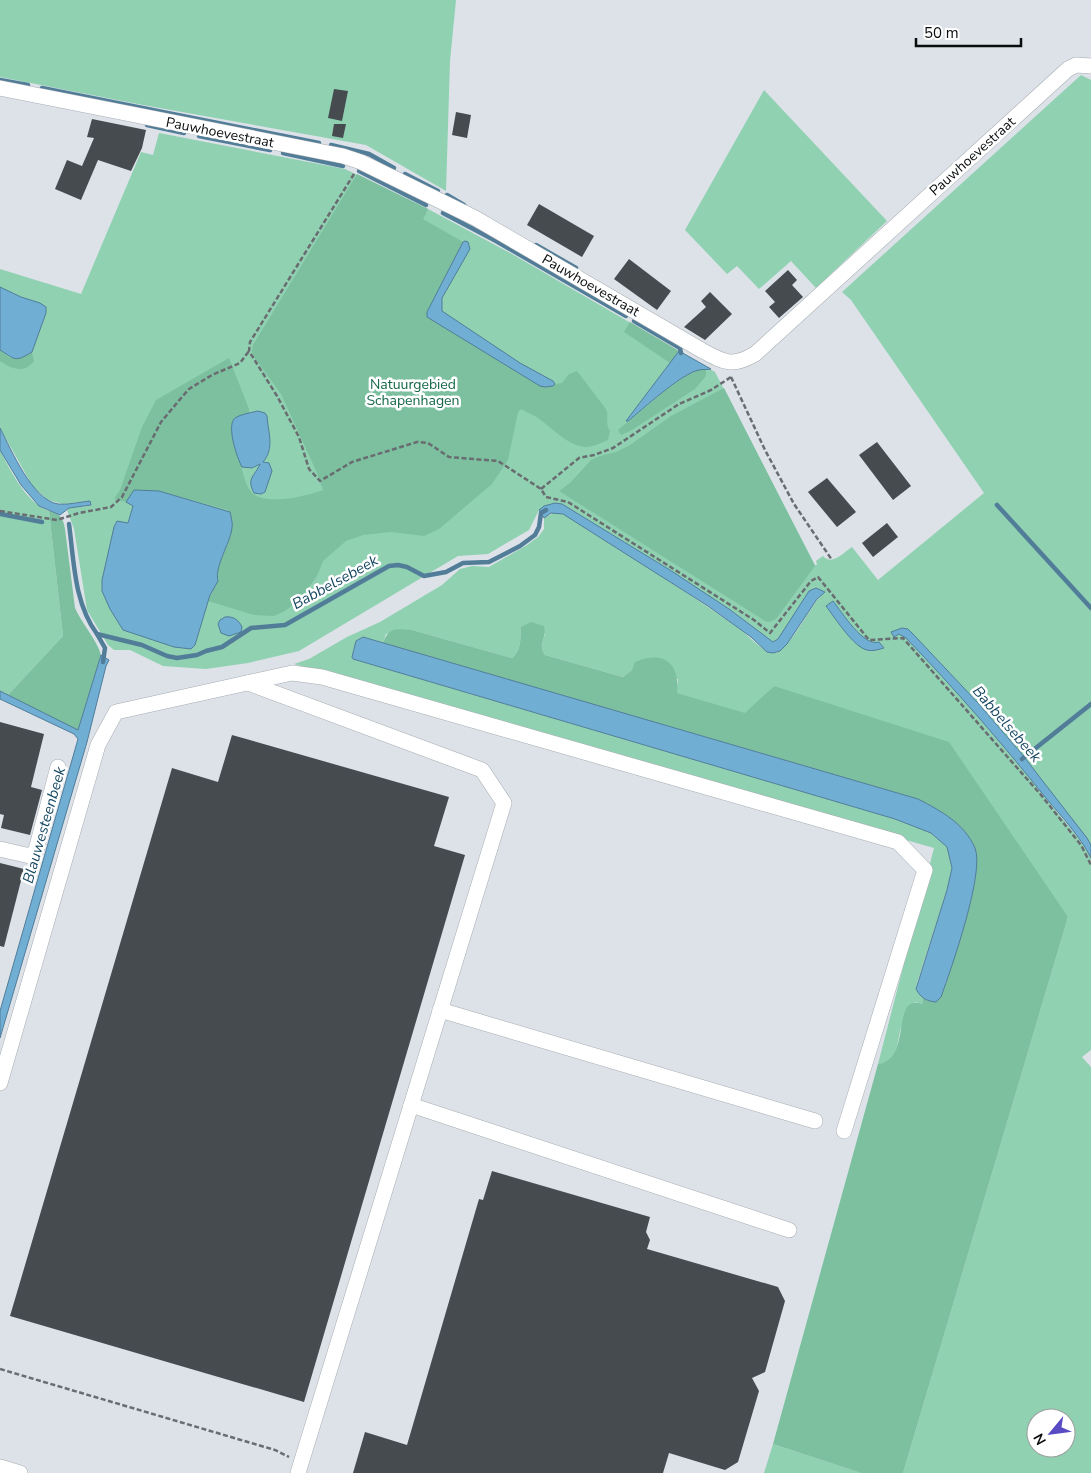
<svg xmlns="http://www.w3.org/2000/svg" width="1091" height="1473" viewBox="0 0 1091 1473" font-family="'Nunito Sans',sans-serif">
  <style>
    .green { fill: #90d1b2; fill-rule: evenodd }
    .forest { fill: #7cc09f }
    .water { fill: #70aed4; stroke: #517d99 }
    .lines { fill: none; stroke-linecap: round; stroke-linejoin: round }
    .stream { stroke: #517d99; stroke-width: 4.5 }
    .building { fill: #464b50 }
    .minor-casing { stroke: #a6acb1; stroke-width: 16 }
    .path { stroke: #696c70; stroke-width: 2.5; stroke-dasharray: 5 2.5; stroke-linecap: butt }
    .minor { stroke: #fff; stroke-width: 15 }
    .labels { text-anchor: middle; stroke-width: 5; stroke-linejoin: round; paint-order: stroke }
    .street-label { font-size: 14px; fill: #0a0c0e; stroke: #fff }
    .park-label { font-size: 14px; fill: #146748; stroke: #fff }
    .water-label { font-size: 15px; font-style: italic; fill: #174863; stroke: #fff }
  </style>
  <rect width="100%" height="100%" fill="#dce2e8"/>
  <g class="green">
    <path d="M0,0H456L450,61L446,191L366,145L143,105L0,77Z"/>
    <path d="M1081,75L1091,80V845L1021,753L978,703L908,629L898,634L901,635L906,638C956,690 1003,744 1047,800C1062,819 1080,837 1091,858V1050L1082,1057L1091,1067V1473H903L1068,917L774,686L746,714L676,693L678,679L632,670L623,677L545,655C540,648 542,643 545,634L521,627C520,638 522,650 512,658L412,630L386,634L383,643L363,637L356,641L352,657L353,659L895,819L931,833L947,847L952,868L947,890L917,983L916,989L923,998L922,1004L915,1002C910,1011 903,1021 900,1031C897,1044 898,1062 878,1064L934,848L294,664L309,659L347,637L380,622L442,585L460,569L472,566L489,567L527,545L538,537L544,529V518L555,512C575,517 594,533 611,544C655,572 699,600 741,630C750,637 767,657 778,652C791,646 811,605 824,592L816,588L778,639L773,642L729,609L670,570L562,504L539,510L529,530L488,554L458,556L299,651L248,663L206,669L163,666L130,650H114L108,645L87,610L74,529L67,510L69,508L89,506L91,505L90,501L63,504L48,500L33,487L0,428V269L81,294L141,152L153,155L159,133L345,169L428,209L512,254L715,372L815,565H817L816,561L823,556C832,566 843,553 852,547L878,580L984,493L851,300L842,292ZM833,601C842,613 863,647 879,642L884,648L856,643L826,606ZM1036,1418H1066V1448H1036Z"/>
    <path d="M764,90L887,221L816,288L791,261L759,289L737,266L727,274L685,230Z"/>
    <path d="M0,450C10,470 27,504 49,511L63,636L8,695L0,691Z"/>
    <path d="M773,1444L861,1473H764Z"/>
  </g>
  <g class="forest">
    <path d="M357,174L428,209L423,219L463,242L427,312L553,386L555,384L562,383L569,374L577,371L606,409C610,418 604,421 610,431L608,440C601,443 593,447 585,447C568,446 549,425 535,416C531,414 526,412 521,409L518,412L508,460L492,484L439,529L424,536L391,532L363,535L346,541L323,561L317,576L300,599L285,611L274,616L254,615L208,601L218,580L216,576L228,510L159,491L134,490L126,502L114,499L120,490L142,427L156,400L229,358L249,409V413L235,418C237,435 240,481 252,493C266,506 307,496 323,490L317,473L281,394L254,357L252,351L253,345Z"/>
    <path d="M630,322L679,351L670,363L624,332Z"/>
    <path d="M0,350L10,358L24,356L32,352L34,361C24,374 12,369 0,361Z"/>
    <path d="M699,370H706V376L695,389L632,430L621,435L618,430L665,391L690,373Z"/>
    <path d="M724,388L815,566L776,619L770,622L765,621L559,491L570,483L591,460L600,456L616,452L630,445L671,416Z"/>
    <path d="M49,511C60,514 63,517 65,529L75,608C82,624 96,638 101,655L78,731L8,695L63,636Z"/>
    <path d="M531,622L544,626C547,640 537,644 545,655L623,677L632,670L635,662C664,650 680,663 677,693L745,713L774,686L949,742L1068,917L903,1473H861L773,1444L878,1064C913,1060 890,993 922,1004L923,998L929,1001L946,983L971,900L976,875L918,799L383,643C389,626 397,629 412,630L512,658C522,650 520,638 521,627Z"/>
  </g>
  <g class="water">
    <path d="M465,241L468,242L470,249L442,298V311L520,363L553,381L555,384L553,386L545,387L540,386L427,317V312L463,242Z"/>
    <path d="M0,287L21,297L40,303L46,307V313L32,352C14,363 15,359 0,350Z"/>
    <path d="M679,351L711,369C707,370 703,369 699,370C682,373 643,409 628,421H626Z"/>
    <path d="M258,411L265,413L267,416C268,432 275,448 263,462L269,463L272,471L265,492L261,494L254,493C246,478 255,476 260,464L252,468L242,467C237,458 226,425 235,418C241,414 250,413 258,411Z"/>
    <path d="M0,428C11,449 32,500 58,504C68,505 80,502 90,501L91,505L69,508L60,515L39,506L21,485L0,450Z"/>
    <path d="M134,490L159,491L230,512C231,517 233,523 232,528C230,544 214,567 218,581L210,595L195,645L191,649L174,647L123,630L110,609L102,591V580L114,527L117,521L128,523L133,506L126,502Z"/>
    <path d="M555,503L562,504L670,570L729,609L773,642L778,639L809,591L816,588L825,592L817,599L787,644L780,651L773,653L767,652L751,637L708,606L563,514L551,513L544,518L539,510L544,506Z"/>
    <path d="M833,601C842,612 863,647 879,642L884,648C877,650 871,652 864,649C851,643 835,618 826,606Z"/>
    <path d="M225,617C233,616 239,620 242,627L241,632L229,636L221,633L218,624L220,620Z"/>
    <path d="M902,628L908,629L913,634L978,703L1021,753L1087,838L1091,845V858C1080,836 1061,816 1045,797C1001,742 955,689 906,638L899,634L894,637L891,632Z"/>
    <path d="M363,637L918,799C941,811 964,823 975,848C985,873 951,969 941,997L936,1002C926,1001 921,998 916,989L947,890L952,868L947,847L931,833L895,819L353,659L352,657L356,641Z"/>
    <path d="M101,655L109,660L106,666L87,742L0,1038V1011L78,739L74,734L0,699V691L78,730Z"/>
  </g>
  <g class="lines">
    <g class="stream">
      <path d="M0,80L28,85"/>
      <path d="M42,88L319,143"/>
      <path d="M147,125L184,133"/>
      <path d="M199,136L270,150"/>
      <path d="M331,145L369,154L394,168"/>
      <path d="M283,153L343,166"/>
      <path d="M359,171L426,205"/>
      <path d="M405,174L438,191"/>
      <path d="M447,195L464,205"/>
      <path d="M443,213L496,241L626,316"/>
      <path d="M536,245L576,268"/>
      <path d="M634,321L680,348L681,353"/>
      <path d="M997,505L1091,608"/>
      <path d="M0,514L42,522"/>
      <path d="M69,524C74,561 74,603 97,634L142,645L167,656L177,658L197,655L206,651L222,647L251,628L285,625L389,566L398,565L407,567L424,576L446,572L463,563L489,562L520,546L535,535L539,527L541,513L546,510"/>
      <path d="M97,634L105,648L103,662"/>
      <path d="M1022,759L1091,704"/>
    </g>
  </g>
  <g class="building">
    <path d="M334,89L348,91L342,121L328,118Z"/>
    <path d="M456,112L471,115L467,138L452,135Z"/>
    <path d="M92,119L146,130L142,148L131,171L98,160L81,200L55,189L67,160L82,166L94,138L87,137Z"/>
    <path d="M334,124H346L343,138L332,136Z"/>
    <path d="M539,204L594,236L582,257L527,225Z"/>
    <path d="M629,259L671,291L657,310L614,279Z"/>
    <path d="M788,270L797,280L792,285L803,297L779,318L769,307L775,302L765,291Z"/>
    <path d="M710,292L732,314L705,340L684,327L706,307L701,301Z"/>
    <path d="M877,442L911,486L893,500L859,455Z"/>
    <path d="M827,478L856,512L837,527L808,492Z"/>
    <path d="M887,523L898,537L873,557L862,543Z"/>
    <path d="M0,722L44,734L31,787L42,790L30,835L1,828L4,815L0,814Z"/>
    <path d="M232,735L449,797L434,846L465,855L304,1402L10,1316L172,768L218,782Z"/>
    <path d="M0,863L24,869L4,947L0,946Z"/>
    <path d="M492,1171L650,1217L646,1232L650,1240L647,1249L778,1287L785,1301L765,1372L752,1378L759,1391L738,1462L725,1470L669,1453L663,1473H353L365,1432L407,1445L479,1199L483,1200Z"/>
  </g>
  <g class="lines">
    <defs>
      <g id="minor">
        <path d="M0,88L343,156L361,162L475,218L703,351C725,363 733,367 755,354L1068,69L1076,65L1091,66"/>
        <path d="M248,683L482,770L504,803L298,1473"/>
        <path d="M0,849L30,856L36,850L58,767"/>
        <path d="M440,1010L815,1121"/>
        <path d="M0,1083L98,745L116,712L292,673L322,677L898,842L925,870L844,1131"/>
        <path d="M411,1105L789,1230"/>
        <path d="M0,1467L20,1473"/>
      </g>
    </defs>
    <use href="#minor" class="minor-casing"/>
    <g class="path">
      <path d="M354,174L250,342L249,351L277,396L299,437L309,469L320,481L352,462L417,442L428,443L449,457L498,461L541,489L546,497L568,502L754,620L770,633L811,581L818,577L869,640L903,638L1041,795L1081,845L1091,865"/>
      <path d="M731,377L765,450L794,504L832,560"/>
      <path d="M541,489L579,458L594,455L613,448L679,404L711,390L731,377"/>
      <path d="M0,511L57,520L79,513L111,507L122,497L161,422L182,397L189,389L212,375L240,363L249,351"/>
      <path d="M0,1369L275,1450L289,1457"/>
    </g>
    <use href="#minor" class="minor"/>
  </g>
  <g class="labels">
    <g class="street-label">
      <text transform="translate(220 132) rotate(11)" y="5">Pauwhoevestraat</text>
      <text transform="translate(972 156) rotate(-42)" y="5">Pauwhoevestraat</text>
      <text transform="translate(591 285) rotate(30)" y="5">Pauwhoevestraat</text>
    </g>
    <g class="park-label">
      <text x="413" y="389">Natuurgebied<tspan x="413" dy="16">Schapenhagen</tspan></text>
    </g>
    <g class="water-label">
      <text transform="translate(335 582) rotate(-29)" y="5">Babbelsebeek</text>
      <text transform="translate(1007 724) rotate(49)" y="5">Babbelsebeek</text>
      <text transform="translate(44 825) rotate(-74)" y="5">Blauwesteenbeek</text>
    </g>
  </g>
  <g transform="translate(1051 1433) rotate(241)"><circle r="24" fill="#ffffff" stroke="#9d9e9f"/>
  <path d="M0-4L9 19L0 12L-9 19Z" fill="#584bc3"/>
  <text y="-8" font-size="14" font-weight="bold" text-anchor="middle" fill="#0a0c0e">N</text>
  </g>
  <path d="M916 38v8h105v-8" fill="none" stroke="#0a0c0e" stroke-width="2.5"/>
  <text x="924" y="38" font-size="15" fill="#0a0c0e" stroke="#ffffff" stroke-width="4" paint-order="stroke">50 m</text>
</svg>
